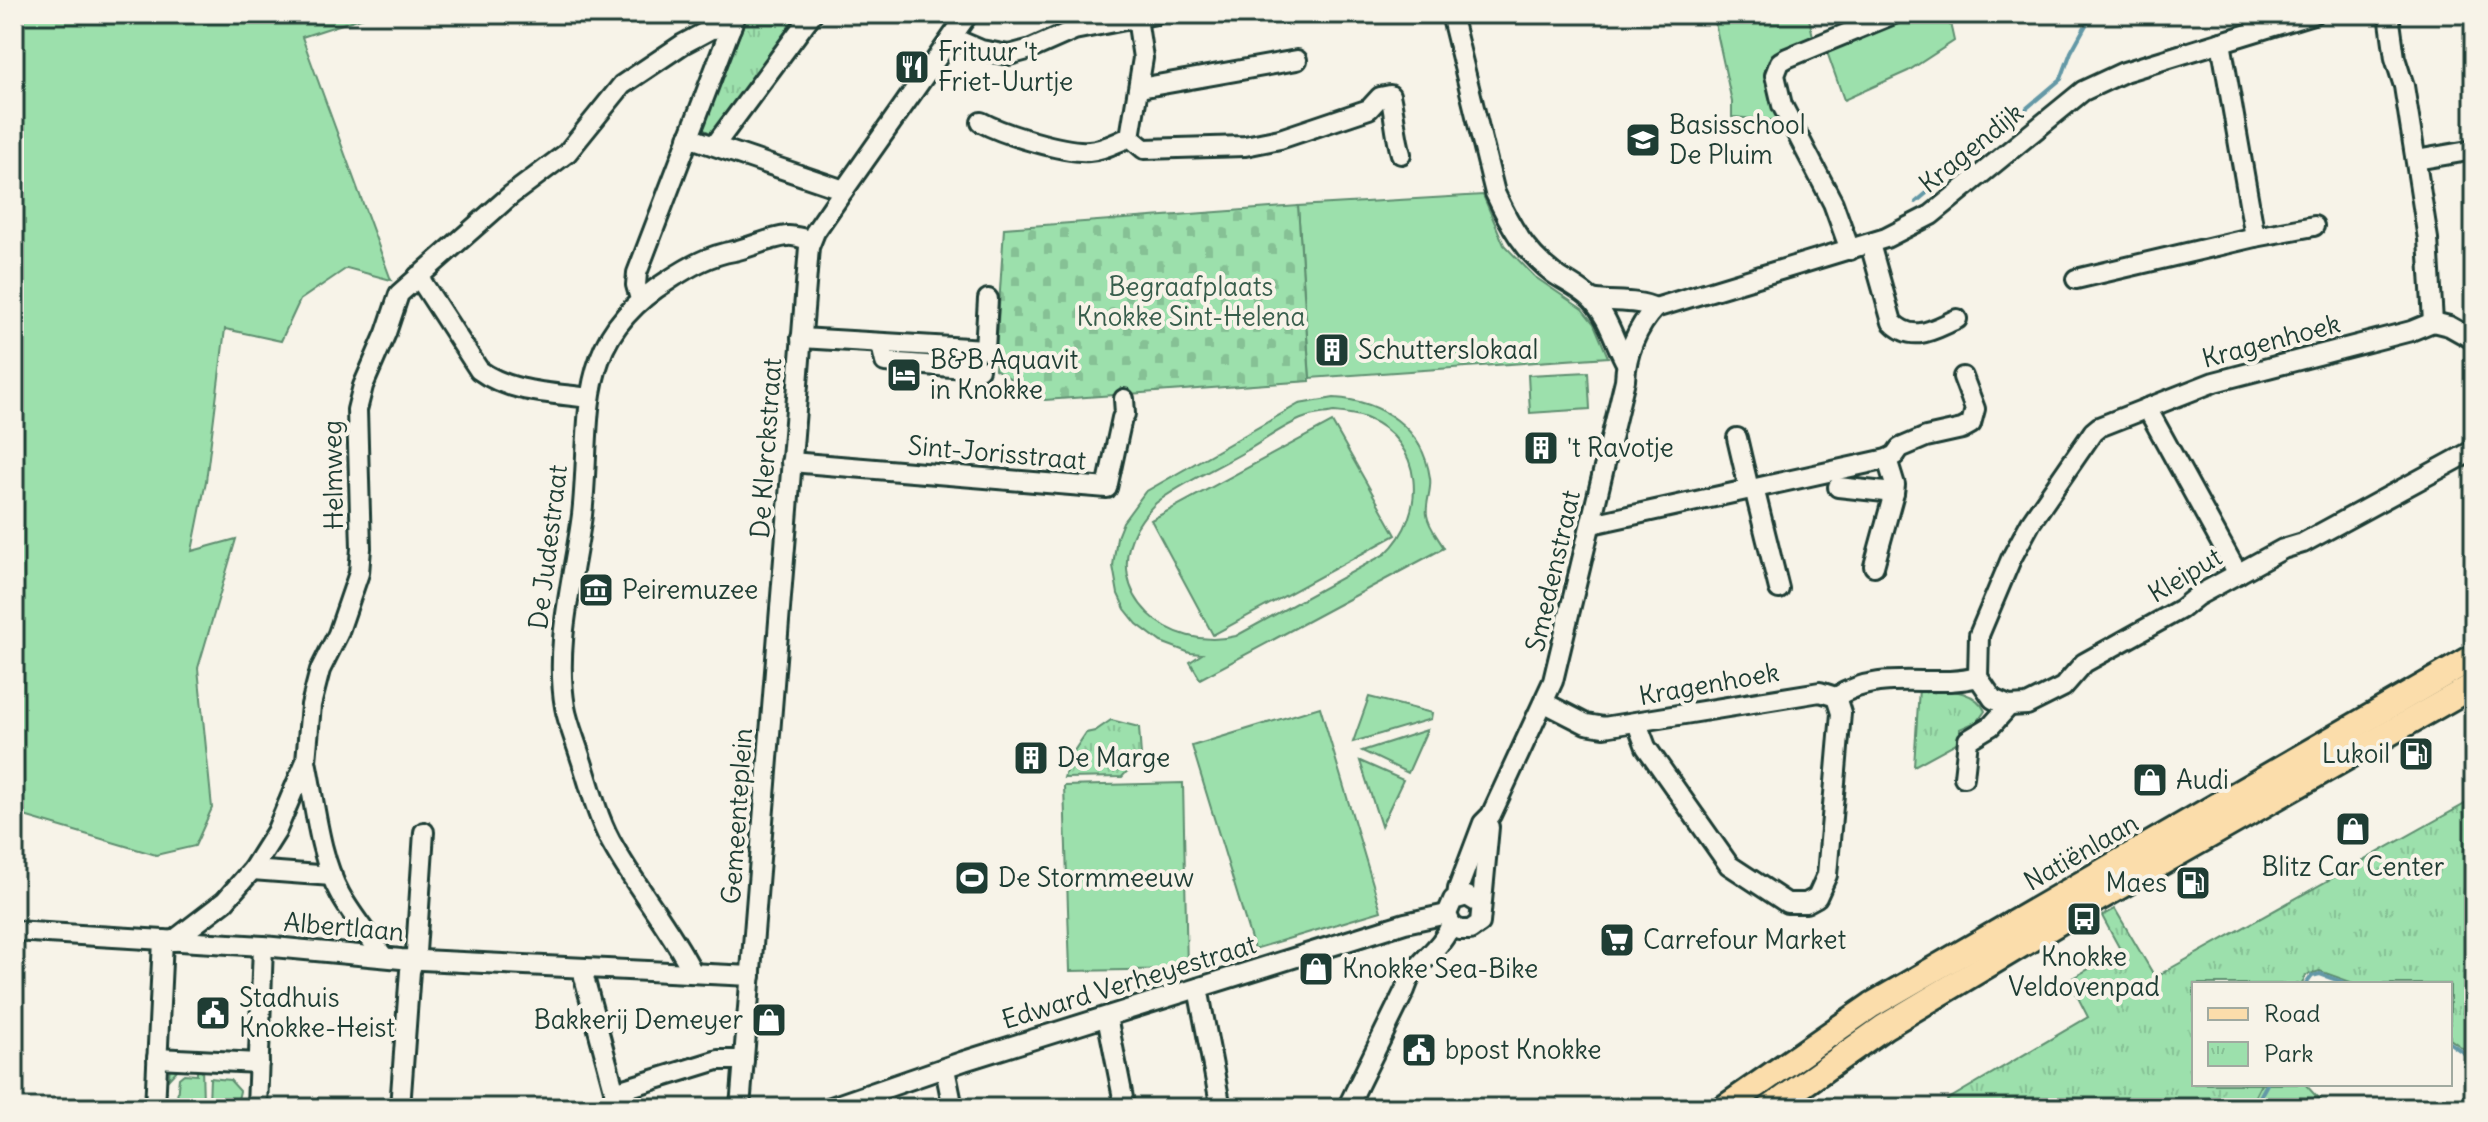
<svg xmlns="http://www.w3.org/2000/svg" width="2488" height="1122" viewBox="0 0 2488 1122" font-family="Delius,sans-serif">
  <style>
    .grass { fill: #9ce0ac; stroke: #5e8e70; stroke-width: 2; fill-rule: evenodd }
    .cemetery { fill: url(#cemetery-stones); stroke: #5e8e70; stroke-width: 2 }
    .park { fill: url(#park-tufts); stroke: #5e8e70; stroke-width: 2 }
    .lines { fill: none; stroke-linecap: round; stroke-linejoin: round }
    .stream { stroke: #6398a6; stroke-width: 4 }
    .minor-casing { stroke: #1f3d34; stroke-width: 24 }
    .major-casing { stroke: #1f3d34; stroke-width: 30 }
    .minor { stroke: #f7f3e8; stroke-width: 18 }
    .major { stroke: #fbddab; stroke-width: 24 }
    .labels { text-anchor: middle; stroke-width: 8; stroke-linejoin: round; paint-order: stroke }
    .poi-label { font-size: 26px; fill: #1f3d34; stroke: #f7f3e8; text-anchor: start }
    .street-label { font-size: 26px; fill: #1f3d34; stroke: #f7f3e8 }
    .park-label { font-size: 26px; fill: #385e4c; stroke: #f7f3e8 }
  </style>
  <defs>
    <pattern id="cemetery-stones" width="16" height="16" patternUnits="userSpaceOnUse" patternTransform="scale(2)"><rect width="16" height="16" fill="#9ce0ac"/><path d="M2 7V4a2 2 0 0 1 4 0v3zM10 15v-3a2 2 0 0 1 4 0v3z" fill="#86c195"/></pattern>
    <pattern id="park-tufts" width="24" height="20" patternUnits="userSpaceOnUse" patternTransform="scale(2)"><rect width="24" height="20" fill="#9ce0ac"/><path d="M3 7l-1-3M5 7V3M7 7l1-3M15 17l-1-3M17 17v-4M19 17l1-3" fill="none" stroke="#86c195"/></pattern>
  </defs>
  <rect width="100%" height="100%" fill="#f7f3e8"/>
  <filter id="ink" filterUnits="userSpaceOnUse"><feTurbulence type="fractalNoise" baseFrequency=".0125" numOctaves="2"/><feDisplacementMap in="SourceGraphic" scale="16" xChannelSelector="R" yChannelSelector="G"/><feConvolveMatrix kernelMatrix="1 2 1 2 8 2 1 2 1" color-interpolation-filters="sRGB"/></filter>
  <g filter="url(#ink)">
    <g class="grass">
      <path d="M14,14H373L302,37L391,280L347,268L300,300L281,341L225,329L206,481L192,551L236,539L198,668L212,808L195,846L156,855L14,813Z"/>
      <path d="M1713,14H1808L1814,41L1778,57L1782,121L1732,117V102Z"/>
      <path d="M1908,14H1948L1954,41L1908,71L1844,100L1826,49Z"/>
      <path d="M1483,195L1504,245L1535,277L1582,309L1594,324L1608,357L1310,378L1298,206Z"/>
      <path d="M1588,372L1590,409L1530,413L1528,375Z"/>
      <path d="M1334,398C1381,401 1423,427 1430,478C1432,490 1425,503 1427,515C1428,526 1439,539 1444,548L1200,679L1190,662L1202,654L1190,653L1161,642L1137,624L1125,609L1118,594L1113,566L1117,537L1123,522L1145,492L1299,404ZM1334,412C1345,413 1356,414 1366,418C1424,441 1428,514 1385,554L1236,636C1171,653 1100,595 1137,527C1142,519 1149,509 1156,503C1180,484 1219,467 1246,451C1264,441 1284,425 1304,418C1313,414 1325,414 1334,412Z"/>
      <path d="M1332,422L1396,535L1213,635L1151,520Z"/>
      <path d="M1369,697L1432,713L1431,719L1353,742Z"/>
      <path d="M1320,707L1381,911L1254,949L1192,746Z"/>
      <path d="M1427,730L1408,773L1362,751Z"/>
      <path d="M1360,761L1403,780L1381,826Z"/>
      <path d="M1183,783L1187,969L1070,971L1064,786Z"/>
      <path d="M170,1064L202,1066L203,1102H199L198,1108H176L179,1078L184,1074L197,1075V1067L179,1068L169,1079Z"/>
      <path d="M210,1078L230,1080L240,1091L236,1108H213V1103H209Z"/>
      <path d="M2261,1084H2305L2327,1108H2249Z"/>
    </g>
    <path class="cemetery" d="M1298,206L1310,381L1045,400L995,369L1004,228Z"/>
    <g class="park">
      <path d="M748,14H806L713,134L702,129Z"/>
      <path d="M1919,688C1942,691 1974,687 1985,711L1978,721L1960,729V741L1914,766Z"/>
      <path d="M1111,720L1139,727L1141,756L1122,777L1064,778L1070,757L1086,733L1095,731Z"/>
      <path d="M2474,799V1056L2450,1039V984H2356L2320,971L2306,975L2302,984H2194V1084H2261L2249,1108H1952L1947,1100L2088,1017L2069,980L2121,951L2102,916L2115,909L2155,977Z"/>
    </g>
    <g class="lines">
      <g class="stream">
        <path d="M1916,202L2061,79L2071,52L2092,14"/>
        <path d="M2306,984L2312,976L2320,974L2348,984"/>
        <path d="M2450,1043L2474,1060"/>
        <path d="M2254,1108L2267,1084"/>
      </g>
      <defs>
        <g id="minor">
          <path d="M1451,14L1495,193C1510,225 1524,251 1553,273C1566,282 1584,290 1594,302C1609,319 1615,343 1626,363"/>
          <path d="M2389,14L2395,58L2404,86L2428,239L2433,322"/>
          <path d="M1137,18L1143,58L1130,137L1144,149L1245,146L1280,139L1369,109L1380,97L1390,95C1395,116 1395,134 1401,154"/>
          <path d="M953,38L981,50L1009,55L1031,49L1074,30L1156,14"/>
          <path d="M2221,42L2255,237"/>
          <path d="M1140,88L1297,60"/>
          <path d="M981,122C1003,134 1065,153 1089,151C1104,150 1117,142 1130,137"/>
          <path d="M688,137L844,190"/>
          <path d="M715,145L812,14"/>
          <path d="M2416,160L2474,150"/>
          <path d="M1870,244L1892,322C1913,344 1934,329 1957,319"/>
          <path d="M1850,250L1833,203L1782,105L1775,75L1780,62L1787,58L1894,14"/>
          <path d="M418,276L479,370C510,393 553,393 590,398"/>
          <path d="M2076,279L2255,237L2314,226"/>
          <path d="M640,299L636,285L637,273L736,14"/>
          <path d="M1592,299C1612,303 1636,299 1655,308"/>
          <path d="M2433,322L2449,326L2474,340"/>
          <path d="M801,338L985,349L988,299"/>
          <path d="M881,345L885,362L979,369"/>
          <path d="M2147,408L2238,574"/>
          <path d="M1737,438L1749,489"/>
          <path d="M791,462L1107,488L1122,418L1125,414L1124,399"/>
          <path d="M1838,487L1894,493"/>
          <path d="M1754,488L1779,589"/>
          <path d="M1592,524L1887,459L1895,455L1900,448L1926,437L1962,429L1971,424L1975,409L1963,377"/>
          <path d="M1874,566L1894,493L1895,485L1887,459"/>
          <path d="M1978,677L1979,635L2011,559L2031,522L2093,432L2099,427L2214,382L2411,331L2433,322"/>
          <path d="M1545,703L1586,724L1604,727L1820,692L1836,697C1882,668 1931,689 1978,677L1993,699L2009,706L2027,705L2063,687L2084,663L2181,609L2197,596L2283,549L2303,543L2474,450"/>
          <path d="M1637,723L1646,747L1729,865L1787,903H1806L1817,897L1827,875L1841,713L1836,697"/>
          <path d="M306,761C315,804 319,856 340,894C352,916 369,936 383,956"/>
          <path d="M1964,777L1968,740L1991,726L2009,706"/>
          <path d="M252,870L332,876"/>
          <path d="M1457,897L1458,889L1483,823L1491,815L1553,681L1625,380C1626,354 1637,327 1655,308L1886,238L1931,215L2083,91L2124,72L2313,14"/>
          <path d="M1480,904L1467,896L1453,900L1447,914L1451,924L1459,930H1470L1480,923L1489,827"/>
          <path d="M14,931L263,946L401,959L751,976"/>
          <path d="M173,941L225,901L252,870L276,832L306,761L311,705L320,670L338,634L359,573L361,548L357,410L363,386L386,333L399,294L511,195L567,153L622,85L683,44L711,29L731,28"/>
          <path d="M584,968V977L619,1108"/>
          <path d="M692,971C670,928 639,891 615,849C598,821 591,789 581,759C576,742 568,724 565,707C554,643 574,578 582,515C593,417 571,340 669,280C690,266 710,255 734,251C752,247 769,238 787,236C794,235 803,239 810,240"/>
          <path d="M1198,988L1221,1108"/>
          <path d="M1107,1017L1125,1108"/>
          <path d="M157,1058L259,1063"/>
          <path d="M945,1069L953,1108"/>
          <path d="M614,1092L718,1060H744"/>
          <path d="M155,1108L163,940"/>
          <path d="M257,1108L263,946"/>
          <path d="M400,1108L410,971L416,952L424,832"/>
          <path d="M740,1108L809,247L815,232L844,190L968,14"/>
          <path d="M828,1108L964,1061L1405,923L1447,914"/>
          <path d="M1347,1108L1405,990C1413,962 1441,952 1451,924"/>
        </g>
        <g id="major">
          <path d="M1724,1108L1872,1005L2474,657"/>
          <path d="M1770,1108L1884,1027L2101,897L2474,685"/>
        </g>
      </defs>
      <use href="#minor" class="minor-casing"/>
      <use href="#major" class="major-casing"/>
      <use href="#minor" class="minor"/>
      <use href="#major" class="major"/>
    </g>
  </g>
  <defs>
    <symbol id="restaurant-square" viewBox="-11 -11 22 22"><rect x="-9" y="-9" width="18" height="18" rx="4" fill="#1f3d34" stroke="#f7f3e8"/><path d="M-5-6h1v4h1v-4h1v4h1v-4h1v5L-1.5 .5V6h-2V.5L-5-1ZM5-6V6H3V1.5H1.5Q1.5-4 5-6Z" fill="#fff"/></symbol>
    <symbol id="school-square" viewBox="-11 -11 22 22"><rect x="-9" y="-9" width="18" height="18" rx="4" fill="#1f3d34" stroke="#f7f3e8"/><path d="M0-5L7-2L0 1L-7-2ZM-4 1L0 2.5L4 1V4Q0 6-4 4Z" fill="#fff"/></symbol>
    <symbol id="building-square" viewBox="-11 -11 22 22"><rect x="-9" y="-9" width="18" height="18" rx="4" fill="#1f3d34" stroke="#f7f3e8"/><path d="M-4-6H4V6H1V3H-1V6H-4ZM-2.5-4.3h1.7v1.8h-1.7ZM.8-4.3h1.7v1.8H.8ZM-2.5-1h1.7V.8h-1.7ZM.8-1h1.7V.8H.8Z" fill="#fff"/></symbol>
    <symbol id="hotel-square" viewBox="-11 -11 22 22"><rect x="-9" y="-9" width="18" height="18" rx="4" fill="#1f3d34" stroke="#f7f3e8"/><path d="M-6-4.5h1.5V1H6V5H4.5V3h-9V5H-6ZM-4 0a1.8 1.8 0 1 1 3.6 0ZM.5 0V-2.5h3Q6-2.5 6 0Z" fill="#fff"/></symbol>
    <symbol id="museum-square" viewBox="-11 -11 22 22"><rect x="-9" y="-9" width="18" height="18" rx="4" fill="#1f3d34" stroke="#f7f3e8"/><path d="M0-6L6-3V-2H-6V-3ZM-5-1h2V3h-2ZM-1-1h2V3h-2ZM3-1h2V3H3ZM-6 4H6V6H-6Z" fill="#fff"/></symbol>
    <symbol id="fuel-square" viewBox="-11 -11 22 22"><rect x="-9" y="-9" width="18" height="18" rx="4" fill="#1f3d34" stroke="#f7f3e8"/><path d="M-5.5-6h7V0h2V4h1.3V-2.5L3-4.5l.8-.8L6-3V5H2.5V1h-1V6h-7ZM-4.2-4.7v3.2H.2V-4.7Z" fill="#fff"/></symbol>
    <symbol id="shop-square" viewBox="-11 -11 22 22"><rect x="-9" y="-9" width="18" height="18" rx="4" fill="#1f3d34" stroke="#f7f3e8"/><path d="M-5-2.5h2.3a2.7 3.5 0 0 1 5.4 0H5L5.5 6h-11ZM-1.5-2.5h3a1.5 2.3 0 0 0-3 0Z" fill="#fff"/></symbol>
    <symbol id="stadium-square" viewBox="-11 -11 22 22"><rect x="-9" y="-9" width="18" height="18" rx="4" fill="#1f3d34" stroke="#f7f3e8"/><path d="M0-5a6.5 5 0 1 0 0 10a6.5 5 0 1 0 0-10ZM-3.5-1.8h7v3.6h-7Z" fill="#fff"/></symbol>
    <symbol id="bus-square" viewBox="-11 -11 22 22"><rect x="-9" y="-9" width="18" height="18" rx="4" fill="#1f3d34" stroke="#f7f3e8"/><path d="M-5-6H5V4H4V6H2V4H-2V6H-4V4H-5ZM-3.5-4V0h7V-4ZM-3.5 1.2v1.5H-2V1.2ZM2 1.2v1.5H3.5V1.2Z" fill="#fff"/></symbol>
    <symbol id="supermarket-square" viewBox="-11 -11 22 22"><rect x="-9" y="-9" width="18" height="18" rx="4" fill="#1f3d34" stroke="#f7f3e8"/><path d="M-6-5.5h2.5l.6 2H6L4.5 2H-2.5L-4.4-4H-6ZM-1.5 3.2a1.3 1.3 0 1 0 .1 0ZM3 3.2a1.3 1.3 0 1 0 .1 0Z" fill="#fff"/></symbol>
    <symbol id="civic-square" viewBox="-11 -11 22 22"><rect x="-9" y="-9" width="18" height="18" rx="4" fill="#1f3d34" stroke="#f7f3e8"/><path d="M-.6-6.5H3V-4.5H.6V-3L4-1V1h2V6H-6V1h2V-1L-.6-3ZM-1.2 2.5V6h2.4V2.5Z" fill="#fff"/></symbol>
  </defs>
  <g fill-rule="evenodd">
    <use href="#restaurant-square" x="892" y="47" width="40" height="40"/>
    <use href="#school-square" x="1623" y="120" width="40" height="40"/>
    <use href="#building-square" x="1312" y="330" width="40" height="40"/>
    <use href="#hotel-square" x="884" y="355" width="40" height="40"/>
    <use href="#building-square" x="1521" y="428" width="40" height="40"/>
    <use href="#museum-square" x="576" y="570" width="40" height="40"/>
    <use href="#fuel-square" x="2396" y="734" width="40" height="40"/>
    <use href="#building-square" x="1011" y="738" width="40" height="40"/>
    <use href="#shop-square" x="2130" y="760" width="40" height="40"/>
    <use href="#shop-square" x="2333" y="809" width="40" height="40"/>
    <use href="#stadium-square" x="952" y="858" width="40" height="40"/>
    <use href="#fuel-square" x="2173" y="863" width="40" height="40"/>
    <use href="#bus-square" x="2064" y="899" width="40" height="40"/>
    <use href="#supermarket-square" x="1597" y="920" width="40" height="40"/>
    <use href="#shop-square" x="1296" y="949" width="40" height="40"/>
    <use href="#civic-square" x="193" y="993" width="40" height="40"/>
    <use href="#shop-square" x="749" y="1000" width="40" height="40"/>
    <use href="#civic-square" x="1399" y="1030" width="40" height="40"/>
  </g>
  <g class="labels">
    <g class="poi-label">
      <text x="938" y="61">Frituur 't<tspan x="938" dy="30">Friet-Uurtje</tspan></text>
      <text x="1669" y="134">Basisschool<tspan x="1669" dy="30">De Pluim</tspan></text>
      <text x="1358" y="359">Schutterslokaal</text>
      <text x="930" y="369">B&amp;B Aquavit<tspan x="930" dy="30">in Knokke</tspan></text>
      <text x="1567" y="457">'t Ravotje</text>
      <text x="622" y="599">Peiremuzee</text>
      <text x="2390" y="763" text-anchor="end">Lukoil</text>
      <text x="1057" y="767">De Marge</text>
      <text x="2176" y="789">Audi</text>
      <text x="2353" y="876" text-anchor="middle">Blitz Car Center</text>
      <text x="998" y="887">De Stormmeeuw</text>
      <text x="2167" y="892" text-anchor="end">Maes</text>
      <text x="1643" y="949">Carrefour Market</text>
      <text x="2084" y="966" text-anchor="middle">Knokke<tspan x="2084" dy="30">Veldovenpad</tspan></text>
      <text x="1342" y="978">Knokke Sea-Bike</text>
      <text x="239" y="1007">Stadhuis<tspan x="239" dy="30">Knokke-Heist</tspan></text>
      <text x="743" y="1029" text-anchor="end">Bakkerij Demeyer</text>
      <text x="1445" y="1059">bpost Knokke</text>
    </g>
    <g class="street-label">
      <text transform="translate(1971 148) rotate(-39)" y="9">Kragendijk</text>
      <text transform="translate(2271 341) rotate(-15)" y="9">Kragenhoek</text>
      <text transform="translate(766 448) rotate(-86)" y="9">De Klerckstraat</text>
      <text transform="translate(997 453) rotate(5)" y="9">Sint-Jorisstraat</text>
      <text transform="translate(333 475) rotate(-91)" y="9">Helmweg</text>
      <text transform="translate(548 547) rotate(-83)" y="9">De Judestraat</text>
      <text transform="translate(1553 571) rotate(-77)" y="9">Smedenstraat</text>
      <text transform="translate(2185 575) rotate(-31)" y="9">Kleiput</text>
      <text transform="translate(1709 684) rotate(-10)" y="9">Kragenhoek</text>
      <text transform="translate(737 816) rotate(-86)" y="9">Gemeenteplein</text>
      <text transform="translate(2081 852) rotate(-30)" y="9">Natiënlaan</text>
      <text transform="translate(344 927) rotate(5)" y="9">Albertlaan</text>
      <text transform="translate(1129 982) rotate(-17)" y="9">Edward Verheyestraat</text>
    </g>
    <g class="park-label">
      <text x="1191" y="296">Begraafplaats<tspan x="1191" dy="30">Knokke Sint-Helena</tspan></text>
    </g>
  </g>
  <rect width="2488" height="1122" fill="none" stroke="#f7f3e8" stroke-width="48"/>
  <rect x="24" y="24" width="2440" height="1074" fill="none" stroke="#1f3d34" stroke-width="3" filter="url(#ink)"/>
  <rect x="2192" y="982" width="260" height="104" fill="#f7f3e8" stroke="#a1aaa0" stroke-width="2"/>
  <rect x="2208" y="1008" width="40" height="12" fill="#fbddab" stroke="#a1aaa0" stroke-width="2"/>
  <text x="2264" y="1022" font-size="24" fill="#1f3d34">Road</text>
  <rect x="2208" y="1042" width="40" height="24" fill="url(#park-tufts)" stroke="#a1aaa0" stroke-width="2"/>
  <text x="2264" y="1062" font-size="24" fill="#1f3d34">Park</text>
</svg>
